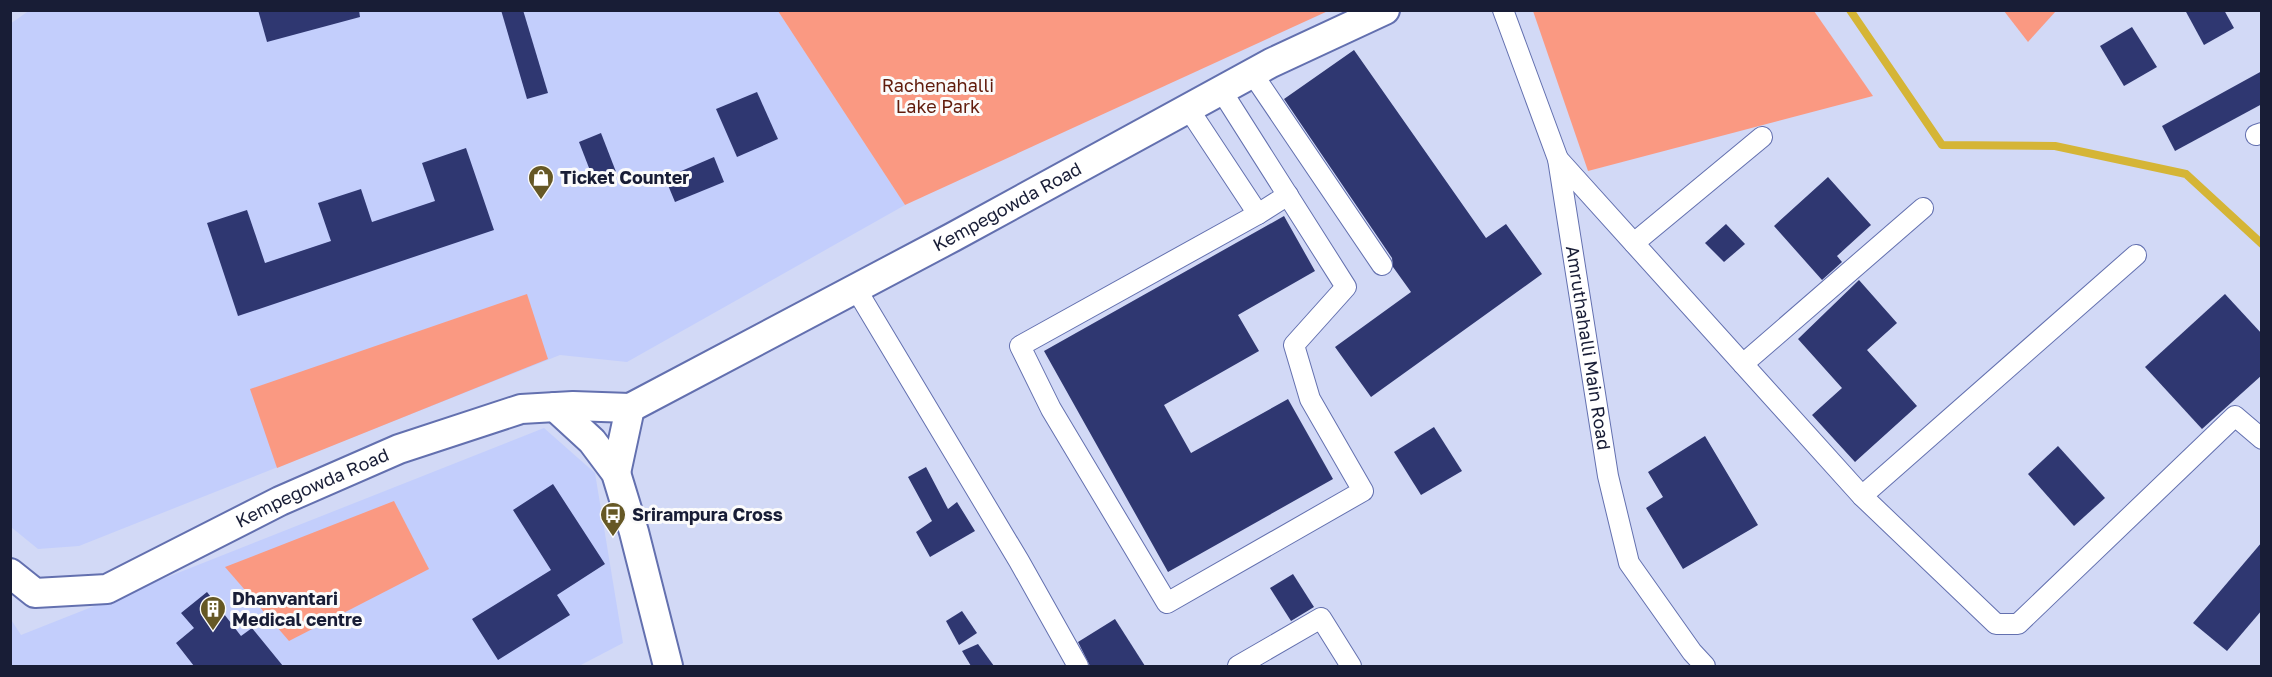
<svg xmlns="http://www.w3.org/2000/svg" width="2272" height="677" viewBox="0 0 2272 677" font-family="'Golos Text',sans-serif">
  <style>
    .built { fill: #c3cefc }
    .green { fill: #fa9982 }
    .lines { fill: none; stroke-linecap: round; stroke-linejoin: round }
    .stream { stroke: #d5b536; stroke-width: 8 }
    .building { fill: #2f3771 }
    .street-casing { stroke: #6370af; stroke-width: 22 }
    .secondary-casing { stroke: #6370af; stroke-width: 32 }
    .street { stroke: #fff; stroke-width: 20 }
    .secondary { stroke: #fff; stroke-width: 28 }
    .labels { text-anchor: middle; stroke-width: 6; stroke-linejoin: round; paint-order: stroke }
    .park-label { font-size: 18px; fill: #611c0c; stroke: #fbfbfb }
    .poi-label { font-size: 18px; font-weight: bold; fill: #181d36; stroke: #fbfbfb; text-anchor: start }
    .street-label { font-size: 18px; fill: #181d36; stroke: #fbfbfb }
  </style>
  <rect width="100%" height="100%" fill="#d2d9f6"/>
  <g class="built">
    <path d="M30,10L778,11L905,205L627,362L560,355L79,546L38,549L11,527L10,24Z"/>
    <path d="M544,428L595,473L623,643L579,666H11L10,618L21,635Z"/>
  </g>
  <g class="green">
    <path d="M778,11H1328L905,205Z"/>
    <path d="M1533,11H1814L1873,96L1588,171Z"/>
    <path d="M2004,11H2056L2028,42Z"/>
    <path d="M527,294L548,359L277,468L250,389Z"/>
    <path d="M394,501L429,569L289,641L225,567Z"/>
  </g>
  <g class="lines">
    <path class="stream" d="M1850,10L1942,145L2055,146L2186,174L2262,244"/>
  </g>
  <g class="building">
    <path d="M258,10H359L360,17L267,42Z"/>
    <path d="M501,10H523L548,93L527,99Z"/>
    <path d="M2185,10H2224L2234,28L2204,45Z"/>
    <path d="M2132,27L2157,67L2124,86L2100,46Z"/>
    <path d="M1354,50L1486,238L1506,224L1542,274L1371,397L1335,347L1411,292L1393,267L1392,258L1284,99Z"/>
    <path d="M2262,71V104L2175,151L2162,126Z"/>
    <path d="M757,92L778,139L737,157L716,109Z"/>
    <path d="M601,133L618,177L596,186L579,142Z"/>
    <path d="M466,148L494,230L238,316L207,223L247,210L265,263L331,241L318,203L361,189L372,222L435,201L422,163Z"/>
    <path d="M714,157L724,182L675,202L665,178Z"/>
    <path d="M1828,177L1871,225L1837,256L1842,262L1822,280L1774,226Z"/>
    <path d="M1284,216L1315,271L1238,315L1259,351L1164,405L1191,453L1288,399L1333,479L1168,572L1044,351Z"/>
    <path d="M1726,224L1745,244L1724,262L1705,243Z"/>
    <path d="M1859,280L1897,323L1867,350L1917,406L1855,462L1812,415L1842,388L1798,339Z"/>
    <path d="M2225,294L2262,334V375L2202,429L2145,367Z"/>
    <path d="M1434,427L1462,471L1421,495L1394,452Z"/>
    <path d="M1705,436L1758,525L1683,569L1646,508L1663,497L1648,472Z"/>
    <path d="M2058,446L2105,498L2074,526L2028,474Z"/>
    <path d="M926,467L948,509L957,502L975,531L930,557L916,532L932,521L908,477Z"/>
    <path d="M553,484L605,564L557,595L570,615L498,660L472,619L551,570L513,510Z"/>
    <path d="M2262,542V610L2227,651L2193,623Z"/>
    <path d="M1293,574L1314,607L1291,621L1270,588Z"/>
    <path d="M207,592L241,636L252,628L283,666H194L176,643L194,628L181,613Z"/>
    <path d="M962,611L977,633L959,645L946,621Z"/>
    <path d="M1115,619L1145,666H1090L1078,642Z"/>
    <path d="M978,644L994,666H971L962,651Z"/>
  </g>
  <g class="lines">
    <defs>
      <g id="street">
        <path id="s1" d="M1503,10L1558,159L1608,476L1629,563L1692,652L1705,666"/>
        <path d="M1252,73L1382,265"/>
        <path d="M1188,108L1258,214L1020,346L1051,409L1167,603L1363,491L1310,399L1294,345L1346,287L1221,90"/>
        <path d="M2256,135L2262,133"/>
        <path d="M1558,159L1862,496L1996,624H2018L2235,416L2262,439"/>
        <path d="M1258,214L1288,195"/>
        <path d="M1634,243L1762,137"/>
        <path d="M856,289L1019,561L1078,666"/>
        <path d="M1743,364L1923,208"/>
        <path d="M1862,496L2136,255"/>
        <path d="M1238,666L1321,618L1351,666"/>
      </g>
      <g id="secondary">
        <path d="M555,407L592,441L616,473L634,532L668,666"/>
        <path id="s2" d="M616,473L630,408L953,237L1271,63L1385,10"/>
        <path id="s3" d="M10,573L35,593L107,589L280,501L399,449L521,409L573,406L630,408"/>
      </g>
    </defs>
    <use href="#street" class="street-casing"/>
    <use href="#secondary" class="secondary-casing"/>
    <use href="#street" class="street"/>
    <use href="#secondary" class="secondary"/>
  </g>
  <defs>
    <symbol id="shop-pin" viewBox="-11 -11 22 30"><path d="M0 17L-7.5 6A9.5 9.5 0 1 1 7.5 6Z" fill="#665825" stroke="#fbfbfb"/><path d="M-5-2.5h2.3a2.7 3.5 0 0 1 5.4 0H5L5.5 6h-11ZM-1.5-2.5h3a1.5 2.3 0 0 0-3 0Z" fill="#fff"/></symbol>
    <symbol id="bus-pin" viewBox="-11 -11 22 30"><path d="M0 17L-7.5 6A9.5 9.5 0 1 1 7.5 6Z" fill="#665825" stroke="#fbfbfb"/><path d="M-5-6H5V4H4V6H2V4H-2V6H-4V4H-5ZM-3.5-4V0h7V-4ZM-3.5 1.2v1.5H-2V1.2ZM2 1.2v1.5H3.5V1.2Z" fill="#fff"/></symbol>
    <symbol id="building-pin" viewBox="-11 -11 22 30"><path d="M0 17L-7.5 6A9.5 9.5 0 1 1 7.5 6Z" fill="#665825" stroke="#fbfbfb"/><path d="M-4-6H4V6H1V3H-1V6H-4ZM-2.5-4.3h1.7v1.8h-1.7ZM.8-4.3h1.7v1.8H.8ZM-2.5-1h1.7V.8h-1.7ZM.8-1h1.7V.8H.8Z" fill="#fff"/></symbol>
  </defs>
  <g fill-rule="evenodd">
    <use href="#shop-pin" x="526" y="163" width="30" height="40"/>
    <use href="#bus-pin" x="598" y="500" width="30" height="40"/>
    <use href="#building-pin" x="198" y="594" width="30" height="40"/>
  </g>
  <g class="labels">
    <g class="park-label">
      <text x="938" y="92">Rachenahalli<tspan x="938" dy="21">Lake Park</tspan></text>
    </g>
    <g class="poi-label">
      <text x="560" y="184">Ticket Counter</text>
      <text x="632" y="521">Srirampura Cross</text>
      <text x="232" y="605">Dhanvantari<tspan x="232" dy="21">Medical centre</tspan></text>
    </g>
    <g class="street-label">
      <text dy="6" stroke="none"><textPath href="#s2" startOffset="494">Kempegowda Road</textPath></text>
      <text dy="6" stroke="none"><textPath href="#s1" startOffset="350">Amruthahalli Main Road</textPath></text>
      <text dy="6" stroke="none"><textPath href="#s3" startOffset="333">Kempegowda Road</textPath></text>
    </g>
  </g>
  <rect width="2272" height="677" fill="none" stroke="#181d36" stroke-width="24"/>
</svg>
